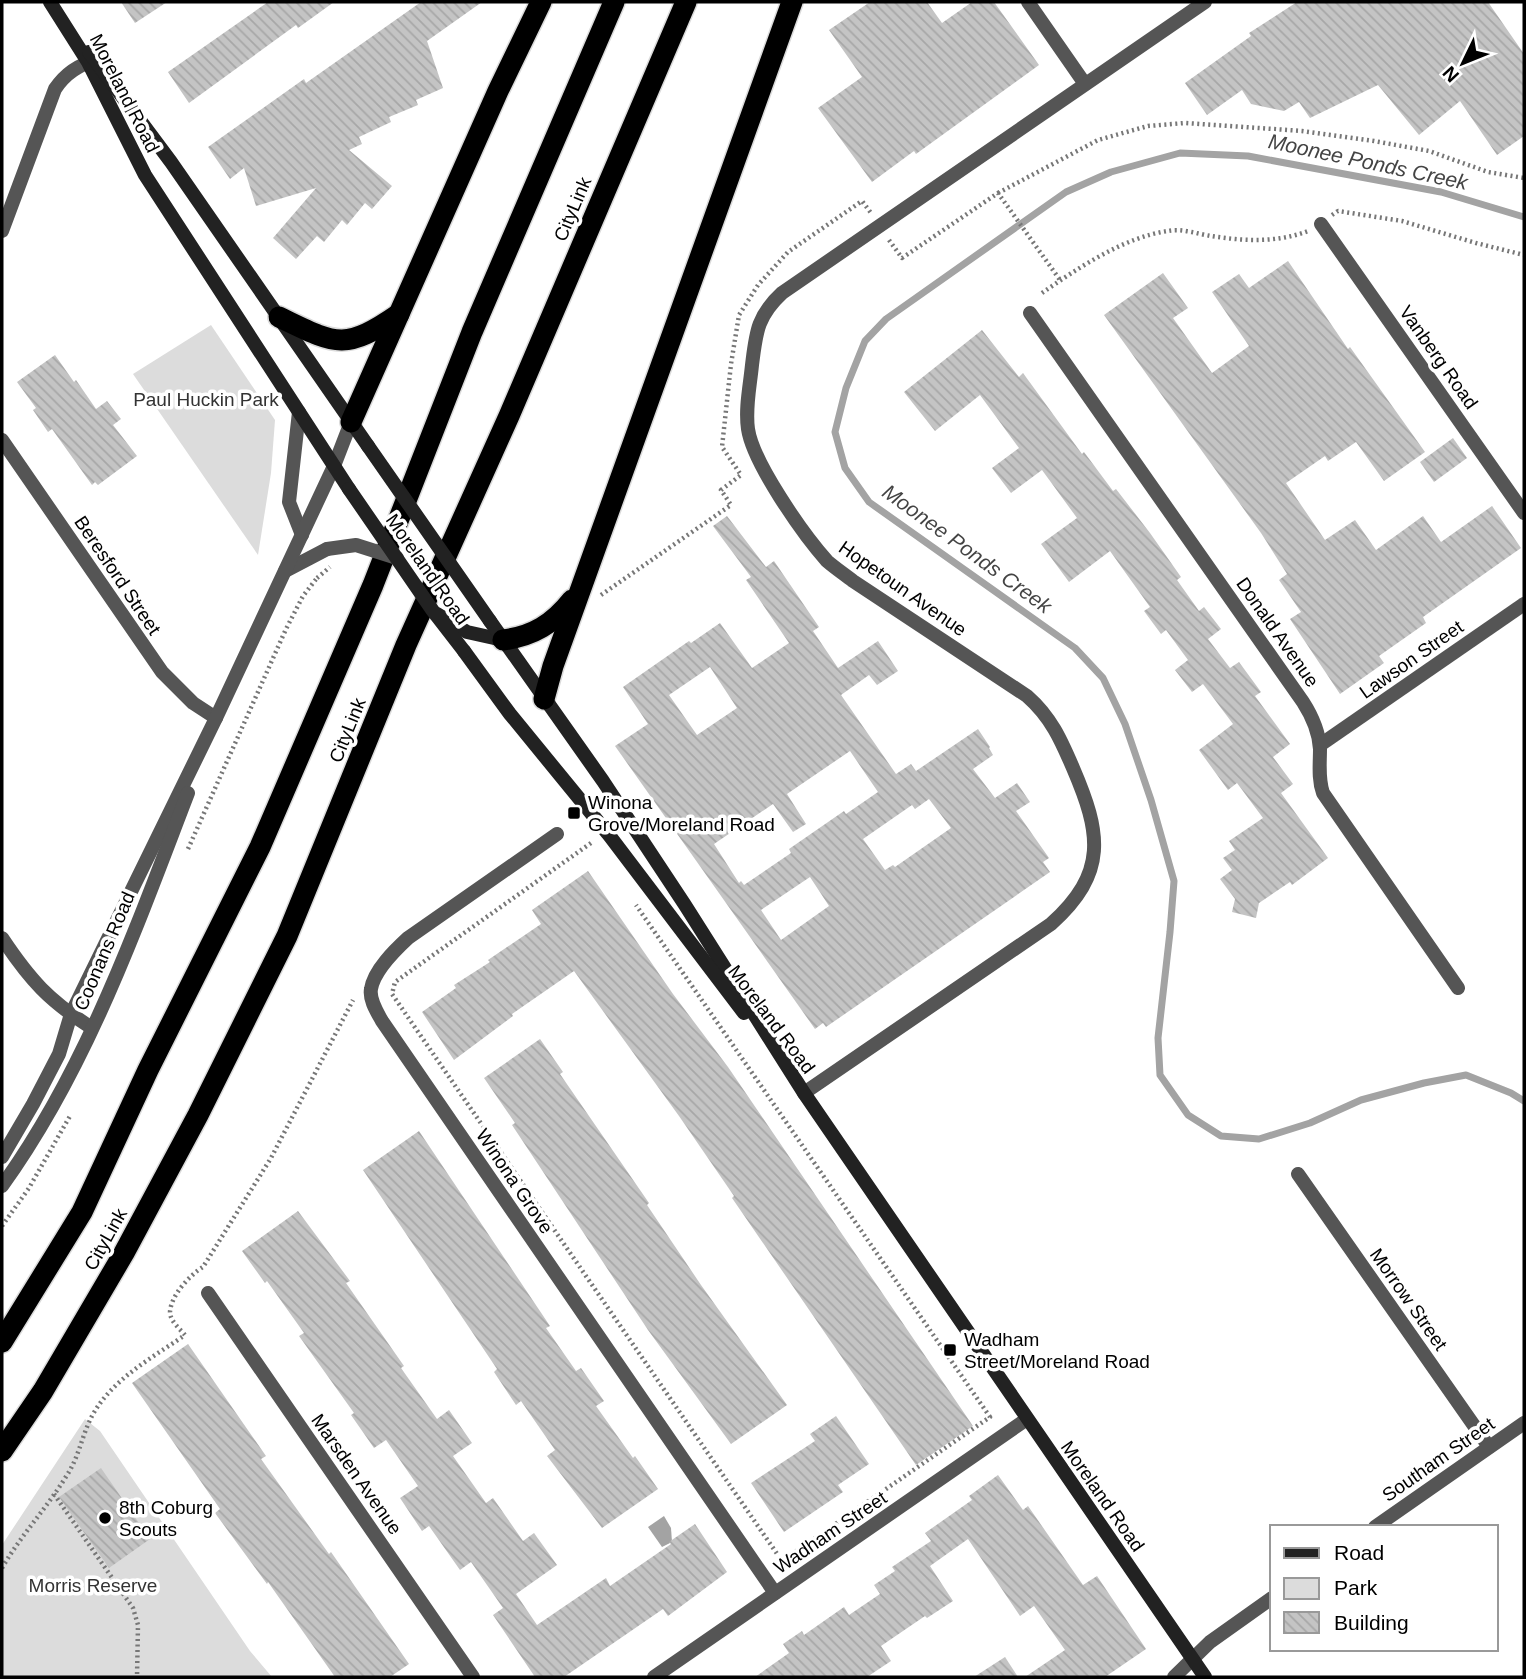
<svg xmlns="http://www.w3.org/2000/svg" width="1526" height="1679" viewBox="0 0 1526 1679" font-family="Helvetica,sans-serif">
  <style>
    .park { fill: #dcdcdc }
    .water { fill: #a3a3a3 }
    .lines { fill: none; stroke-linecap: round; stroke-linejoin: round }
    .stream { stroke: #a3a3a3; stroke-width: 7 }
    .building { fill: url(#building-back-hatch); fill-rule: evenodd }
    .motorway-casing { stroke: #dbdbdb; stroke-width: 24 }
    .path { stroke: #777; stroke-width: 4.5; stroke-dasharray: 2 3.5; stroke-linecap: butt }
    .minor { stroke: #555; stroke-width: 14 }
    .tertiary { stroke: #555; stroke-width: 14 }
    .secondary { stroke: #222; stroke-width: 14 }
    .motorway { stroke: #000; stroke-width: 21 }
    .path-bridge { stroke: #777; stroke-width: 4.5; stroke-dasharray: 2 3.5; stroke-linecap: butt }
    .tertiary-bridge { stroke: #555; stroke-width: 14 }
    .secondary-bridge { stroke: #222; stroke-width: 14 }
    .poi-dot { fill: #000; stroke: #fff; stroke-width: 2.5 }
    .labels { text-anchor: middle; stroke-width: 7; stroke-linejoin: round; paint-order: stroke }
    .street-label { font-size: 19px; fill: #000; stroke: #fff }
    .park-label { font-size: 19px; fill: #333; stroke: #fff }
    .poi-label { font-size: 19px; fill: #000; stroke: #fff; text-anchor: start }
    .water-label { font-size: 21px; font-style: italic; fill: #444; stroke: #fff }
  </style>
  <defs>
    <pattern id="building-back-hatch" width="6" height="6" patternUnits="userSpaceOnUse" patternTransform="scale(1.75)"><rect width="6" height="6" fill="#c4c4c4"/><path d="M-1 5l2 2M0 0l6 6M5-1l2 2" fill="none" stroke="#a7a7a7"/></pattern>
  </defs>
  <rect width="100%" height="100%" fill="#fff"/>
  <g class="park">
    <path d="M211,325L275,420L271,473L258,555L133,374Z"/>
    <path d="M85,1419L100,1431L250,1651L272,1677H2V1545Z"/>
  </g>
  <path class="water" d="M664,1516L671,1528L672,1542L662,1547L648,1527Z"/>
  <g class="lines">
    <path class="stream" d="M1524,217L1441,192L1248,156L1180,153L1111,172L1066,192L886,319L865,341L846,388L835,432L845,468L869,502L1075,648L1103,678L1125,724L1151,800L1174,881L1170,932L1158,1038L1160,1075L1188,1115L1221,1136L1259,1139L1310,1123L1361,1100L1424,1083L1466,1075L1511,1093L1524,1101"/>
  </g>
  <g class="building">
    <path d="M121,2H167L135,23Z"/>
    <path d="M268,2H334L298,28L296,25L189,103L168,72Z"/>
    <path d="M421,2H482L427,41L443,88L416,100L418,105L389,117L391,122L359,137L362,144L349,150L392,186L372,209L365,203L347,225L342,220L324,242L317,236L296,259L273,238L316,188L256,206L244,168L230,179L208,147L304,79L306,83Z"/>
    <path d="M870,2H927L942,23L972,2H994L1039,65L916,154L914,151L872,182L818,108L862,77L829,30Z"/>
    <path d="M1297,2H1488L1524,54V136L1497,155L1460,101L1419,135L1378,85L1310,118L1299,102L1284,111L1251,104L1242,90L1207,115L1185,83L1251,36L1249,33Z"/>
    <path d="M1288,261L1348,349L1350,347L1425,452L1384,481L1356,442L1328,461L1325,456L1286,483L1325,540L1355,520L1376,550L1423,516L1441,542L1492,506L1521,548L1423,617L1426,623L1379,656L1384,663L1340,694L1290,619L1301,612L1279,580L1287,574L1261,533L1104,315L1163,273L1188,308L1173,318L1212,373L1249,346L1212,292L1239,274L1249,288Z"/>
    <path d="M982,330L1019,377L1023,373L1082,454L1084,452L1113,491L1116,489L1150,533L1181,577L1177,580L1199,611L1204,607L1221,629L1208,639L1230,668L1239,662L1261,692L1255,696L1290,744L1273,757L1293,784L1281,793L1328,858L1292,885L1290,882L1259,903L1256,918L1232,912L1235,899L1220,879L1232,870L1223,858L1235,850L1229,841L1263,818L1237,783L1228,790L1199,750L1233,724L1203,684L1192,692L1175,670L1188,660L1166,630L1161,634L1144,611L1150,607L1110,551L1069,582L1041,544L1077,518L1042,470L1011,493L992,468L1019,448L980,395L935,431L904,392Z"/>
    <path d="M55,355L74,382L76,380L96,409L107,401L121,419L113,425L137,456L98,485L95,482L92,485L52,429L48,432L33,410L36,408L17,382Z"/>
    <path d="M1453,438L1467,458L1434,482L1420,462Z"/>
    <path d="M727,516L766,567L774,561L819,627L813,631L838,668L878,641L898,671L877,685L869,675L841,695L896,774L911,764L916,771L978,729L990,747L989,748L993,755L973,769L995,798L1017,783L1030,802L1016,811L1049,858L1043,862L1050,872L826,1027L823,1023L815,1029L615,746L648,724L623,687L689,641L691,643L720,623L752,668L789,643L746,580L751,577L713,526ZM710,667L737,708L697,735L669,695ZM850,751L878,792L846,814L844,811L789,849L791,853L744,885L741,881L739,883L714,844L773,804L793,832L806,824L787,794ZM929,799L951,828L895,867L893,865L885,870L863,839L912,805L915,809ZM810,877L829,906L781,940L761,910Z"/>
    <path d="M588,871L673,994L728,1067L973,1426L916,1465L732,1198L734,1196L679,1116L574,971L512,1014L513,1016L454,1060L422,1012L456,988L454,985L490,962L488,960L541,924L532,910Z"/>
    <path d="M540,1039L563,1072L560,1074L649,1203L647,1205L701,1285L787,1405L731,1444L648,1330L512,1125L515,1123L484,1078Z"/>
    <path d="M419,1131L550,1326L546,1328L576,1371L581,1368L604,1401L596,1406L633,1458L635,1456L658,1489L602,1528L547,1456L555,1450L521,1401L516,1405L494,1372L497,1369L363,1170Z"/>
    <path d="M298,1211L350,1281L346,1283L404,1366L401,1368L437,1419L449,1410L472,1443L453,1456L486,1503L493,1498L523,1541L534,1533L557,1565L516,1594L537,1625L606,1578L610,1586L671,1544L669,1542L695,1524L727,1572L668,1616L663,1609L564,1677H535L493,1615L503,1608L471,1562L460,1570L429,1526L422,1531L400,1498L418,1486L386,1440L374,1448L351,1415L354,1413L299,1336L304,1333L267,1281L265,1283L242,1251Z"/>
    <path d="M188,1344L266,1456L261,1459L329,1554L331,1552L409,1664L390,1677H335L268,1582L267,1584L215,1513L220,1509L132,1383Z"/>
    <path d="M836,1416L869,1464L838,1485L843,1492L784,1532L751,1483L815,1441L810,1434Z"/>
    <path d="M101,1468L150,1539L109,1568L59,1497Z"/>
    <path d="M998,1475L1023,1510L1028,1506L1083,1585L1097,1576L1146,1649L1105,1677H1025L1065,1650L1034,1606L1020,1616L968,1539L930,1566L953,1601L927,1618L925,1616L881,1646L891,1661L867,1677H755L789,1653L783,1644L802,1631L804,1635L844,1607L849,1615L880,1594L874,1585L895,1571L892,1567L931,1541L925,1533L972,1500L969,1496Z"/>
    <path d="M1005,1657L1018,1677H974Z"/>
  </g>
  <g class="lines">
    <defs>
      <g id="motorway">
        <path d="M279,317C335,344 344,352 399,314"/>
        <path d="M351,422L498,91L541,2"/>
        <path d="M503,640C533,636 553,624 572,600"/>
        <path d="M544,699L553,666L792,2"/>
        <path d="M2,1342L82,1212L148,1070L260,847L373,585L472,332L614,2"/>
        <path d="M2,1451L43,1391L124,1253L198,1115L287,936L406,645L509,416L686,2"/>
      </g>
    </defs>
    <use href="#motorway" class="motorway-casing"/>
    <g class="path">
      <path d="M998,193L1098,140L1148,126L1185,123L1302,131L1374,141L1429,151L1488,172L1524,178"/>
      <path d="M1332,215L1338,211L1402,221L1476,243L1524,255"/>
      <path d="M889,240L902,258L998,193L1060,280"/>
      <path d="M1042,293C1078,268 1124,237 1168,231C1181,228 1198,234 1211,236C1243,241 1277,243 1308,231"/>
      <path d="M601,595L731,505L721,490L741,475L722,447L731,364L739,315L758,285L788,252L862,201L871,213"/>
      <path d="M591,843L395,982L392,994L782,1561L990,1417L636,905"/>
      <path d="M188,849L286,629L303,596L317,578"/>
      <path d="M2,1226L29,1188L70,1116"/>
      <path d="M54,1494L133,1608L138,1625L137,1677"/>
      <path d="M2,1568C21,1535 47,1508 67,1475C79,1457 82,1435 92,1416C112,1379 152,1358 185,1335C180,1329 170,1321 170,1312C171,1295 190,1275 203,1267L271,1158L353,1000"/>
    </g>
    <g class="minor">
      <path d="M1028,2L1085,84"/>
      <path d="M1321,224L1524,513"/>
      <path d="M2,231L55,89C65,74 80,64 97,60"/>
      <path d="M1030,313L1303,702C1312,716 1319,732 1320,749C1320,764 1318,779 1323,793L1458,988"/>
      <path d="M2,440L162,672L193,703L216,718"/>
      <path d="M1320,745L1524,604"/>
      <path d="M557,834L408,938C395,950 374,970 371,989C369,1000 377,1012 382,1021L775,1593"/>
      <path d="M2,938C30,980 49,1001 92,1028"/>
      <path d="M804,1093L1051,924C1108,873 1101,833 1073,768C1061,740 1051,717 1027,696L853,581C844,574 835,568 827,561C803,534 753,463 748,429C745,408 750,386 752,365C756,333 757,316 782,293L1205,2"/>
      <path d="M1298,1174L1489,1447"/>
      <path d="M208,1293L473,1677"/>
      <path d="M1375,1527L1524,1423"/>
      <path d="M654,1677L1027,1419"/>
      <path d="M1174,1677L1210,1642L1272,1598"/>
    </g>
    <g class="tertiary">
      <path d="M299,412L289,502L302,535"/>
      <path d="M285,571L327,549"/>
      <path d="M2,1157L33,1104L59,1054L71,1014L216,718L334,466L351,422"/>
      <path d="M2,1186C87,1068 136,928 188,793"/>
    </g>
    <g class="secondary">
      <path d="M50,2L88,62L145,175L349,489"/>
      <path d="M89,52L171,162L368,446"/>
      <path d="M437,614L467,632L503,640"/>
      <path d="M490,621L603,781L685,905L804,1093L1205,1677"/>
      <path d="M464,651L510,714L609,835L744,1013"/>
    </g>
    <use href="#motorway" class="motorway"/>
    <path class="path-bridge" d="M317,578L330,567"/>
    <path class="tertiary-bridge" d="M327,549L356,545L397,558"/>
    <g class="secondary-bridge">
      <path d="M368,446L490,621"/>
      <path d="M349,489L433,611L464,651"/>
    </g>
  </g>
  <g class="poi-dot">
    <rect x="567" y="806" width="14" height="14" rx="3.5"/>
    <rect x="943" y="1343" width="14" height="14" rx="3.5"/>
    <circle cx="105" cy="1518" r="7"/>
  </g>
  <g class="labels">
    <g class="street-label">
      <text transform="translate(125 93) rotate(63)" y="7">Moreland Road</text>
      <text transform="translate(572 209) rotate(-67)" y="7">CityLink</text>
      <text transform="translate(1439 357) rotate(55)" y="7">Vanberg Road</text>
      <text transform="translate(428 569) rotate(55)" y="7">Moreland Road</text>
      <text transform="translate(118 575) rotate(56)" y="7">Beresford Street</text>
      <text transform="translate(903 588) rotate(35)" y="7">Hopetoun Avenue</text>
      <text transform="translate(1278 632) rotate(55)" y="7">Donald Avenue</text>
      <text transform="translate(1411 659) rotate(-35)" y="7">Lawson Street</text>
      <text transform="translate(347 730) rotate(-68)" y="7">CityLink</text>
      <text transform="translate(104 951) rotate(-67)" y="7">Coonans Road</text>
      <text transform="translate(772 1019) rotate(53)" y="7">Moreland Road</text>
      <text transform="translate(515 1181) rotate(56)" y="7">Winona Grove</text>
      <text transform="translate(105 1239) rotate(-61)" y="7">CityLink</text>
      <text transform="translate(1409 1299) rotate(55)" y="7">Morrow Street</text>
      <text transform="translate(1438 1459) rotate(-35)" y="7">Southam Street</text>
      <text transform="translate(357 1474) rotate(55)" y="7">Marsden Avenue</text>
      <text transform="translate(1103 1496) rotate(55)" y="7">Moreland Road</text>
      <text transform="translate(830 1532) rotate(-34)" y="7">Wadham Street</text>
    </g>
    <g class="park-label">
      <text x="206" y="406">Paul Huckin Park</text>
      <text x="93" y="1592">Morris Reserve</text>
    </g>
    <g class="poi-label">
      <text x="588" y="809">Winona<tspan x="588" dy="22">Grove/Moreland Road</tspan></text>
      <text x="964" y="1346">Wadham<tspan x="964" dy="22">Street/Moreland Road</tspan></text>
      <text x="119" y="1514">8th Coburg<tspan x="119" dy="22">Scouts</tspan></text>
    </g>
    <g class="water-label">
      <text transform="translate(1368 162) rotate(12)" y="7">Moonee Ponds Creek</text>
      <text transform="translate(967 549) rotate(36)" y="7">Moonee Ponds Creek</text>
    </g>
  </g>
  <rect width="1526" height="1679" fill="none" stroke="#000000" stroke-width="7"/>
  <rect x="1270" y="1525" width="228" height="126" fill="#ffffff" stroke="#999999" stroke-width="2"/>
  <rect x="1284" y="1548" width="35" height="10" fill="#222222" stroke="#999999" stroke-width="2"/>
  <text x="1334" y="1560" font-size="21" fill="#000000">Road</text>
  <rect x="1284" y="1578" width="35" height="21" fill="#dcdcdc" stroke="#999999" stroke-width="2"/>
  <text x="1334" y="1595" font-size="21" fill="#000000">Park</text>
  <rect x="1284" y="1612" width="35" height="21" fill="url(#building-back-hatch)" stroke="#999999" stroke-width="2"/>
  <text x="1334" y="1630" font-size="21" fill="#000000">Building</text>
  <g transform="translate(1463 63) rotate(227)" stroke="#ffffff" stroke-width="5" paint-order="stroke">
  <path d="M0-5L12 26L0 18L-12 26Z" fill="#000000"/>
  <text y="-10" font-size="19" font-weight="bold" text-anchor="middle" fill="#000000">N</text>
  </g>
</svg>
